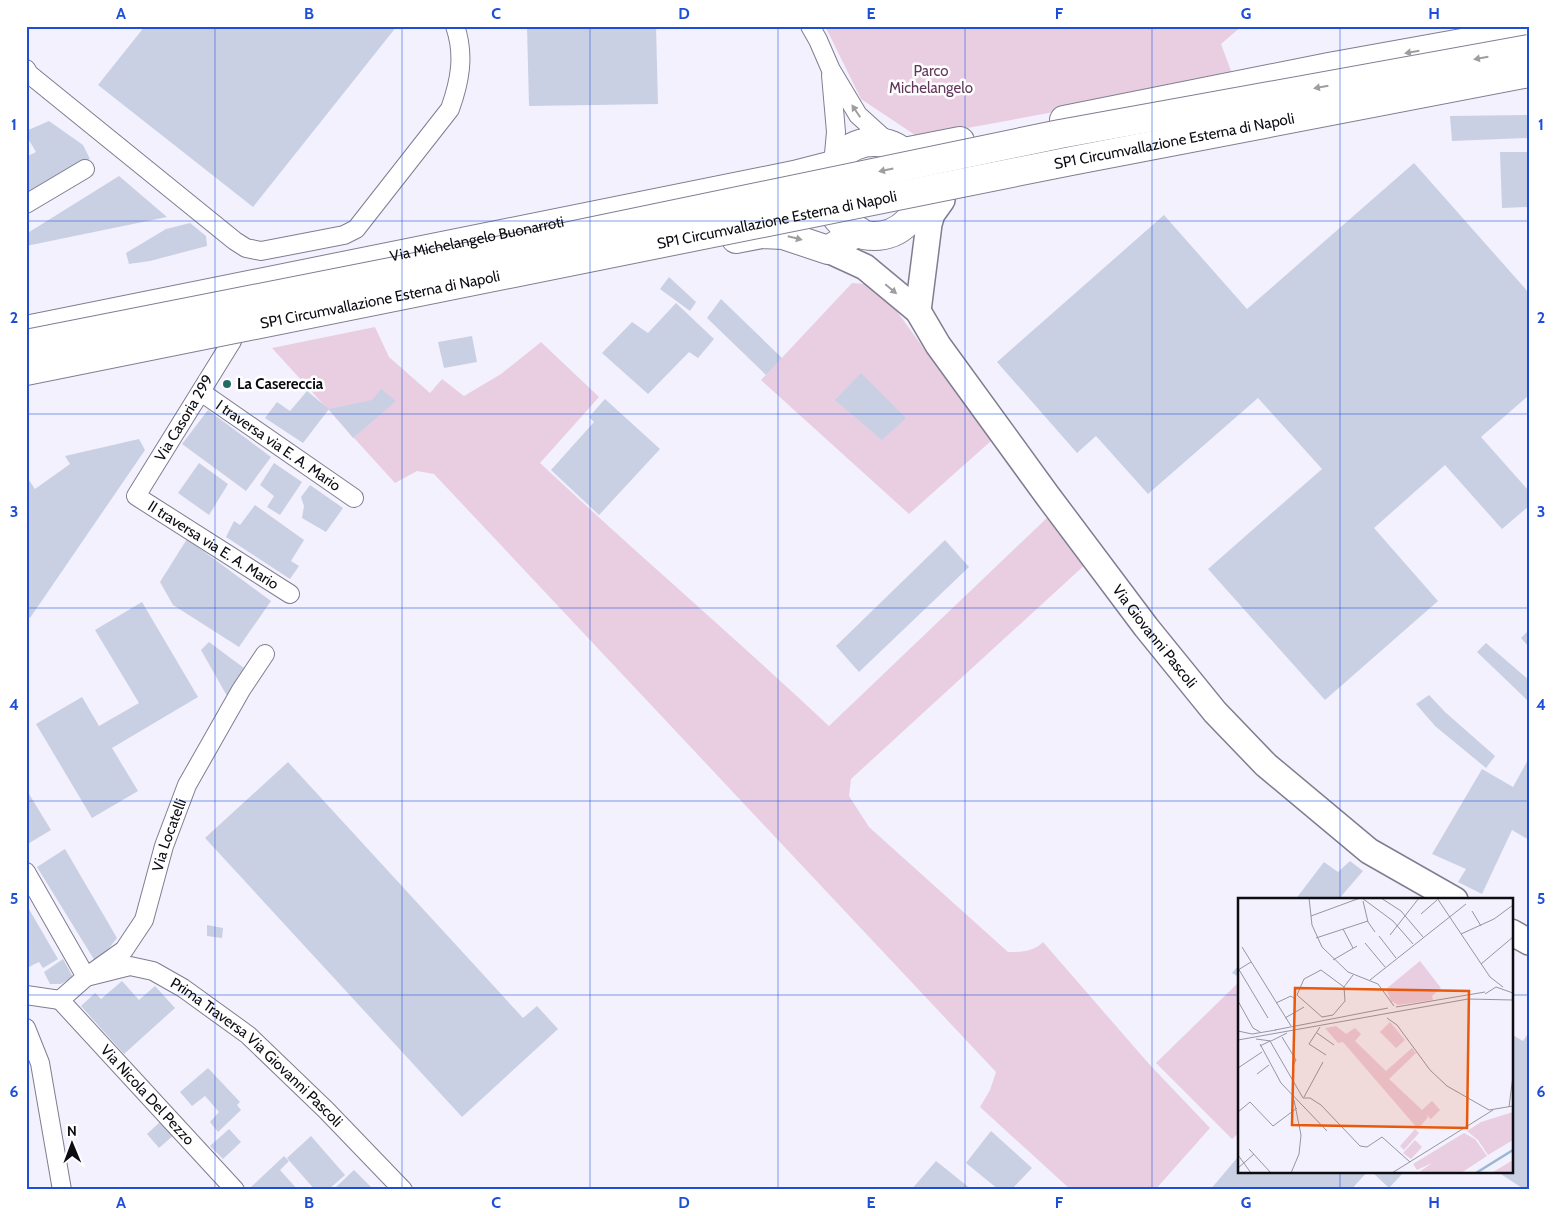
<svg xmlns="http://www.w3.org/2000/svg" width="1555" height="1216" viewBox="0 0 1555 1216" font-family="Cabin,sans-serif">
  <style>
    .green { fill: #e9cee2 }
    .building { fill: #c9d0e4 }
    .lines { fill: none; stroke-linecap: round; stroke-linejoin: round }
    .street-casing { stroke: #807d90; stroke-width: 20 }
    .secondary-casing { stroke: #807d90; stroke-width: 28 }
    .primary-casing { stroke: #807d90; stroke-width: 30 }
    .street { stroke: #fff; stroke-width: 18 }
    .secondary { stroke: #fff; stroke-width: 25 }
    .primary { stroke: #fff; stroke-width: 28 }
    .highway-bridge-casing { stroke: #807d90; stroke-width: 30; stroke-linecap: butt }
    .highway-bridge { stroke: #fff; stroke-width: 28 }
    .oneway { fill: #9e9ea1 }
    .grid { fill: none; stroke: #1d4ed8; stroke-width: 1; stroke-opacity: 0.55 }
    .poi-dot { fill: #246c63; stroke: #fff; stroke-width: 2 }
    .labels { text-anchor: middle; stroke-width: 5; stroke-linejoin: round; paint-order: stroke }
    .park-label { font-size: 15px; fill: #62365a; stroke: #fff }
    .street-label { font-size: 15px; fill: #0d0c13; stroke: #fff }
    .poi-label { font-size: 15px; font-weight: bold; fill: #0d0c13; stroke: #fff; text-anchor: start }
    .inset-river { fill: none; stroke: #99b6d2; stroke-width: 2.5 }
    .inset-road { fill: none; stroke: #9795a0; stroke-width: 1 }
    .view { fill: #e8590c; fill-opacity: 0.15; stroke: #e8590c; stroke-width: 2.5 }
    .inset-edge { fill: none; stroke: #0d0c13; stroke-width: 2.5 }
    .neatline { fill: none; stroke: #1d4ed8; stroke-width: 2 }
    .grid-label { font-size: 16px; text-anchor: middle; font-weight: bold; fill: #1d4ed8 }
  </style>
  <rect width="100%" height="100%" fill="#f3f1fe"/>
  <g class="green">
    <path d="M825,26H1242L1221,44L1234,79L918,137L861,99Z"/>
    <path d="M852,283L866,284L893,306L991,441L909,514L761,380Z"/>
    <path d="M375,327L389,357L430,393L442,379L464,396L501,374L541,342L599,397L540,463C635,552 734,637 829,726L1051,514L1088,562L851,779L849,796L869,827L1008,952C1022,952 1033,952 1043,942L1149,1064L1210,1128L1155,1190H1071L980,1107L990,1090L996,1072L434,474L417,471L395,483L272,348Z"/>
    <path d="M1238,983L1239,1133L1232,1139L1156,1063Z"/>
  </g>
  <g class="building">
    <path d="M145,26H397L253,207L98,85Z"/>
    <path d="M527,26H656L658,104L529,106Z"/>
    <path d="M1529,115V138L1452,141L1450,116Z"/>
    <path d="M49,121L83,145L90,159L26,195V157L36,152L26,135V131Z"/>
    <path d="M1500,152H1529V207L1502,208Z"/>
    <path d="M1414,163L1529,293V395L1481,437L1529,491V506L1502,529L1445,465L1374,528L1438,601L1325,700L1208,569L1322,469L1258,398L1148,494L1096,436L1077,453L997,362L1164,215L1247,309Z"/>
    <path d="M119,176L167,217L26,246V234Z"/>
    <path d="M190,223L206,236L207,246L150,261L129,264L126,253L166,229Z"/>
    <path d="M669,277L696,302L690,311L660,289Z"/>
    <path d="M721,299L782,358L766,375L707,318Z"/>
    <path d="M676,303L714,339L698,358L689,352L648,394L602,353L632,322L648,333Z"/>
    <path d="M472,336L477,362L444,368L438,342Z"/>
    <path d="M861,373L906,418L882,440L835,400Z"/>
    <path d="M381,389L396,401L353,438L329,409L372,400Z"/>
    <path d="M307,391L329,409L303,443L265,418L277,402L290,411Z"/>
    <path d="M605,399L660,449L599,515L551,470L594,422L589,417Z"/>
    <path d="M208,410L271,457L246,491L182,444Z"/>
    <path d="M139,439L145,450L30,618L26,613V476L35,489L70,464L65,456Z"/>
    <path d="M199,463L228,484L209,515L178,493Z"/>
    <path d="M274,463L302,482L280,515L267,507L274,496L260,485Z"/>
    <path d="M310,485L343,508L326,532L302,518L304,506L301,497Z"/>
    <path d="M255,505L304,540L291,561L299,566L290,579L226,537L234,521L240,525Z"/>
    <path d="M187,539L271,601L239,647L173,605L160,582Z"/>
    <path d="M945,540L969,567L859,672L836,646Z"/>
    <path d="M142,602L198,697L112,748L138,791L92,818L36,724L82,697L99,726L139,703L95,630Z"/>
    <path d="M1529,630V647L1521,638Z"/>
    <path d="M209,642L244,668L227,696L201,650Z"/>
    <path d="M1486,643L1529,680V702L1477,652Z"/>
    <path d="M1429,695L1445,712L1495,756L1486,768L1435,726L1416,704Z"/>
    <path d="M1529,758V840L1512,830L1482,894L1458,882L1466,869L1432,854L1482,769L1513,787Z"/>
    <path d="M288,762L523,1018L537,1006L558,1029L462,1117L205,838Z"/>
    <path d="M26,789L51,830L26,845Z"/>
    <path d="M65,849L117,938L102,957L95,961L37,867Z"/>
    <path d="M1350,861L1363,871L1338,900H1295L1324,862L1338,872Z"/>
    <path d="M26,904L58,959L43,968L39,962L29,967L26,963Z"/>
    <path d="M207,925L223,928L222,938L207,936Z"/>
    <path d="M63,959L73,977L61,984H50L44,972Z"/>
    <path d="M1239,965V977L1232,973Z"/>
    <path d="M122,981L139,1000L155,986L175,1008L124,1054L81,1006L95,993L101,999Z"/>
    <path d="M1529,1032V1190H1525L1498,1172H1511V1034L1523,1041Z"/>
    <path d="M208,1068L240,1102L237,1105L241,1110L218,1132L210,1122L219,1112L205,1096L192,1106L180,1092Z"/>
    <path d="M161,1121L175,1134L159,1148L147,1134Z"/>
    <path d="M229,1129L241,1142L223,1159L210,1146Z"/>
    <path d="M991,1131L1032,1168L1011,1190H999L966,1163Z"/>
    <path d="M311,1136L345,1175L328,1190H315L287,1158Z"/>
    <path d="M284,1156L289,1161L280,1170L298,1190H252L250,1188Z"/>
    <path d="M1237,1158L1239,1160V1172H1367L1351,1190H1210Z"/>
    <path d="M936,1161L966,1185L971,1190H911Z"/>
    <path d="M354,1170L374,1190H339L336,1187Z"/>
    <path d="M1372,1172H1404L1389,1188Z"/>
  </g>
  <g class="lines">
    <defs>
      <g id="street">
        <path d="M810,26L818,40L831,70L858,115L890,144"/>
        <path d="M26,69L29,74L235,241L246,248L261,251L344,235L356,229L450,109C460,81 465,55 455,26"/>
        <path d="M831,75L836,132L833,165"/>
        <path d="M26,204L85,169"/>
        <path id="s1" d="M232,341L136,496L290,594"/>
        <path id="s2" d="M201,392L354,498"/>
        <path id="s3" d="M26,872L86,977L130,966L153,971L183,988L248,1035L326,1110L403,1190"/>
        <path d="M26,995L60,1000"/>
        <path id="s4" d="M60,1000L86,977L124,950L144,920L164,846L187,785L241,690L265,654"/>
        <path id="s5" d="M60,1000L235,1190"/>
        <path d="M26,1028L40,1063L62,1190"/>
      </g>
      <g id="secondary">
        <path id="s6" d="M828,250L865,267L918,311L938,345L1047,495L1146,627L1215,712L1266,765L1369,851L1455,900"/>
        <path d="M918,311L929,224L932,214L942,200"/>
        <path d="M1511,932L1529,942"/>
      </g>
      <g id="primary">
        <path d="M1064,120L1329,67L1529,31"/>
        <circle cx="874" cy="189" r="47"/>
        <path d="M904,152L960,141"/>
        <path d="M736,239L762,234L783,235L828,250L859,231"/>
        <path id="s7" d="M26,330L794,175L833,165"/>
      </g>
    </defs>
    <use href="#street" class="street-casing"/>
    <use href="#secondary" class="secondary-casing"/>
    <use href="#primary" class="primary-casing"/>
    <use href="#street" class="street"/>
    <use href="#secondary" class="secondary"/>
    <use href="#primary" class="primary"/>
    <defs>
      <g id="highway-bridge">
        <path d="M26,344L512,248L1060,134L1529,49"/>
        <path id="s8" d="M26,371L1071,161L1529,73"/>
      </g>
    </defs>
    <use href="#highway-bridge" class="highway-bridge-casing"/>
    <use href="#highway-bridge" class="highway-bridge"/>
  </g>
  <defs><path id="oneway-solid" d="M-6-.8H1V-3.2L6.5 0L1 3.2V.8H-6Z" transform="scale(1.25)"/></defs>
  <g class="oneway">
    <use href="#oneway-solid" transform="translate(1412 52) rotate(170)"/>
    <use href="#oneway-solid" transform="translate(1481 58) rotate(170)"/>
    <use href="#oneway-solid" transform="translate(1321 87) rotate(170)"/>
    <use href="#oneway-solid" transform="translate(856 111) rotate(-124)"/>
    <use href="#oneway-solid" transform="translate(886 170) rotate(168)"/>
    <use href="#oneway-solid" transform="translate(795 238) rotate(14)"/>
    <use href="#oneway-solid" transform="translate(891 289) rotate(40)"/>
  </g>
  <path class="grid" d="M215,26V1190M402,26V1190M590,26V1190M778,26V1190M965,26V1190M1152,26V1190M1340,26V900M26,221H1529M26,414H1529M26,608H1529M26,801H1529M26,995H1239M1511,995H1529M1340,1172V1190"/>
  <circle class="poi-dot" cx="227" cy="384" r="5"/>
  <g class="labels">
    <g class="park-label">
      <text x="931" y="76">Parco<tspan x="931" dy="17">Michelangelo</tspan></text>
    </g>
    <g class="street-label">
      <text dy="5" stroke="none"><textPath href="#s8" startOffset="1171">SP1 Circumvallazione Esterna di Napoli</textPath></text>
      <text dy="5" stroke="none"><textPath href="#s8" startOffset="766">SP1 Circumvallazione Esterna di Napoli</textPath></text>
      <text dy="5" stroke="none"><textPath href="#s7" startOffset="460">Via Michelangelo Buonarroti</textPath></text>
      <text dy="5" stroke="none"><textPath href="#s8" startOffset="361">SP1 Circumvallazione Esterna di Napoli</textPath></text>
      <text transform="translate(184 418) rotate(-59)" y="5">Via Casoria 299</text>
      <text dy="5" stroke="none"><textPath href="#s2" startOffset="94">I traversa via E. A. Mario</textPath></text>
      <text dy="5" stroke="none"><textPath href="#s1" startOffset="274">II traversa via E. A. Mario</textPath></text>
      <text dy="5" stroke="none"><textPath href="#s6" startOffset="512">Via Giovanni Pascoli</textPath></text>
      <text dy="5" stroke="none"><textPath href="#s4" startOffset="206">Via Locatelli</textPath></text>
      <text dy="5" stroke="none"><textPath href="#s3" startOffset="322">Prima Traversa Via Giovanni Pascoli</textPath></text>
      <text dy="5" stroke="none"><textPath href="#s5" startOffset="129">Via Nicola Del Pezzo</textPath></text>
    </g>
    <g class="poi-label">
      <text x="237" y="389">La Casereccia</text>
    </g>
  </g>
  <g transform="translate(1238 898)">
    <rect width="275" height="275" fill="#f3f1fe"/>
    <path d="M182,63L203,90L194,98L195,102L160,107L153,103L148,91ZM152,124L167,142L158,150L142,134ZM98,128L108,136L117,130L123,136L117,143L148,173L174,150L178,155L151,181L184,212L194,203L202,212L193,221L188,216L190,219L180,231L105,144L100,145L87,130ZM275,214V242L250,257L240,242L229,233L243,224ZM177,231L181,235L166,252L162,248ZM226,235L237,241L249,258L223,275H180L194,265L179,272L175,266ZM177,242L184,249L173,261L165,255ZM275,262V275H255V274Z" fill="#e9cee2"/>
    <path class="inset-river" d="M238,275L275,252"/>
    <path class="inset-road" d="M71,0L74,27L84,49L110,74L140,86L156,108M124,0L155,23L175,46M143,0L163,13L185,39M199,0L252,79L265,89M125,3L130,24L137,34M234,13L243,28M183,16L199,2M73,18L122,0M105,31L115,50M223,36L256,21L275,7M152,37L181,0M141,38L158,60M78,40L130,23M127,45L147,69M4,49L53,128M95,62L119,48M243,66L275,39M0,70L30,120M0,72L13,64M132,82L228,6M106,89L83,72L66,81L59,97L84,119L95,117L107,103L106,89L115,77M247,96L258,89L275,95M0,103L15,130L22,134M38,105L53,98L58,102M158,109L247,94M47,120L66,109M149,120L159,127L192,172L209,188L251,212L275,208M82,129L71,146L88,157M37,132L150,110M0,133L14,136L38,132M79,135L96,147M44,139L58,162L55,167M18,141L33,143L49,135M0,142L230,101L275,102M22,146L43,185L89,233M22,148L32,143L65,200H72L83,207L122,248L129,249L144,239L172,264M0,170L24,154M19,176L31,167M66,199L85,164M271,209L275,178M0,214L12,204L35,228L59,210M11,251L33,275M0,257L13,275M0,270L16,256M53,275L61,256L63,237L56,202M154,275L255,212"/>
    <path class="view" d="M57,90L231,93L229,230L54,227Z"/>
    <rect width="275" height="275" class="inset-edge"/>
  </g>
  <rect width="1555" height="1216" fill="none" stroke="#ffffff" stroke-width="55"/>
  <g transform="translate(72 1144) rotate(359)" stroke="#ffffff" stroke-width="4" paint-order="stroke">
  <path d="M0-4L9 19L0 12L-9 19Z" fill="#0d0c13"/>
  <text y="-8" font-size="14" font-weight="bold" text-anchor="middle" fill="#0d0c13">N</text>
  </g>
  <rect x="28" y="28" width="1500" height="1160" class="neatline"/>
  <g class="grid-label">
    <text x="121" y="19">A</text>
    <text x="309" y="19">B</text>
    <text x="496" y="19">C</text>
    <text x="684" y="19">D</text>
    <text x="871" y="19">E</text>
    <text x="1059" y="19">F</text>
    <text x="1246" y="19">G</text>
    <text x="1434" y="19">H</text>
    <text x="14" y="130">1</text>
    <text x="1541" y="130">1</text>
    <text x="14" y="323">2</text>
    <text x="1541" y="323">2</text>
    <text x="14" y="517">3</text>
    <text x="1541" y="517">3</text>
    <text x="14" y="710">4</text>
    <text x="1541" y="710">4</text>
    <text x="14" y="904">5</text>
    <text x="1541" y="904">5</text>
    <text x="14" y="1097">6</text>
    <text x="1541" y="1097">6</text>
    <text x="121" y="1208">A</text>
    <text x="309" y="1208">B</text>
    <text x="496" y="1208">C</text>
    <text x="684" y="1208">D</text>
    <text x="871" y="1208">E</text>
    <text x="1059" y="1208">F</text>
    <text x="1246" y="1208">G</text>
    <text x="1434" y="1208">H</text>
  </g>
</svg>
